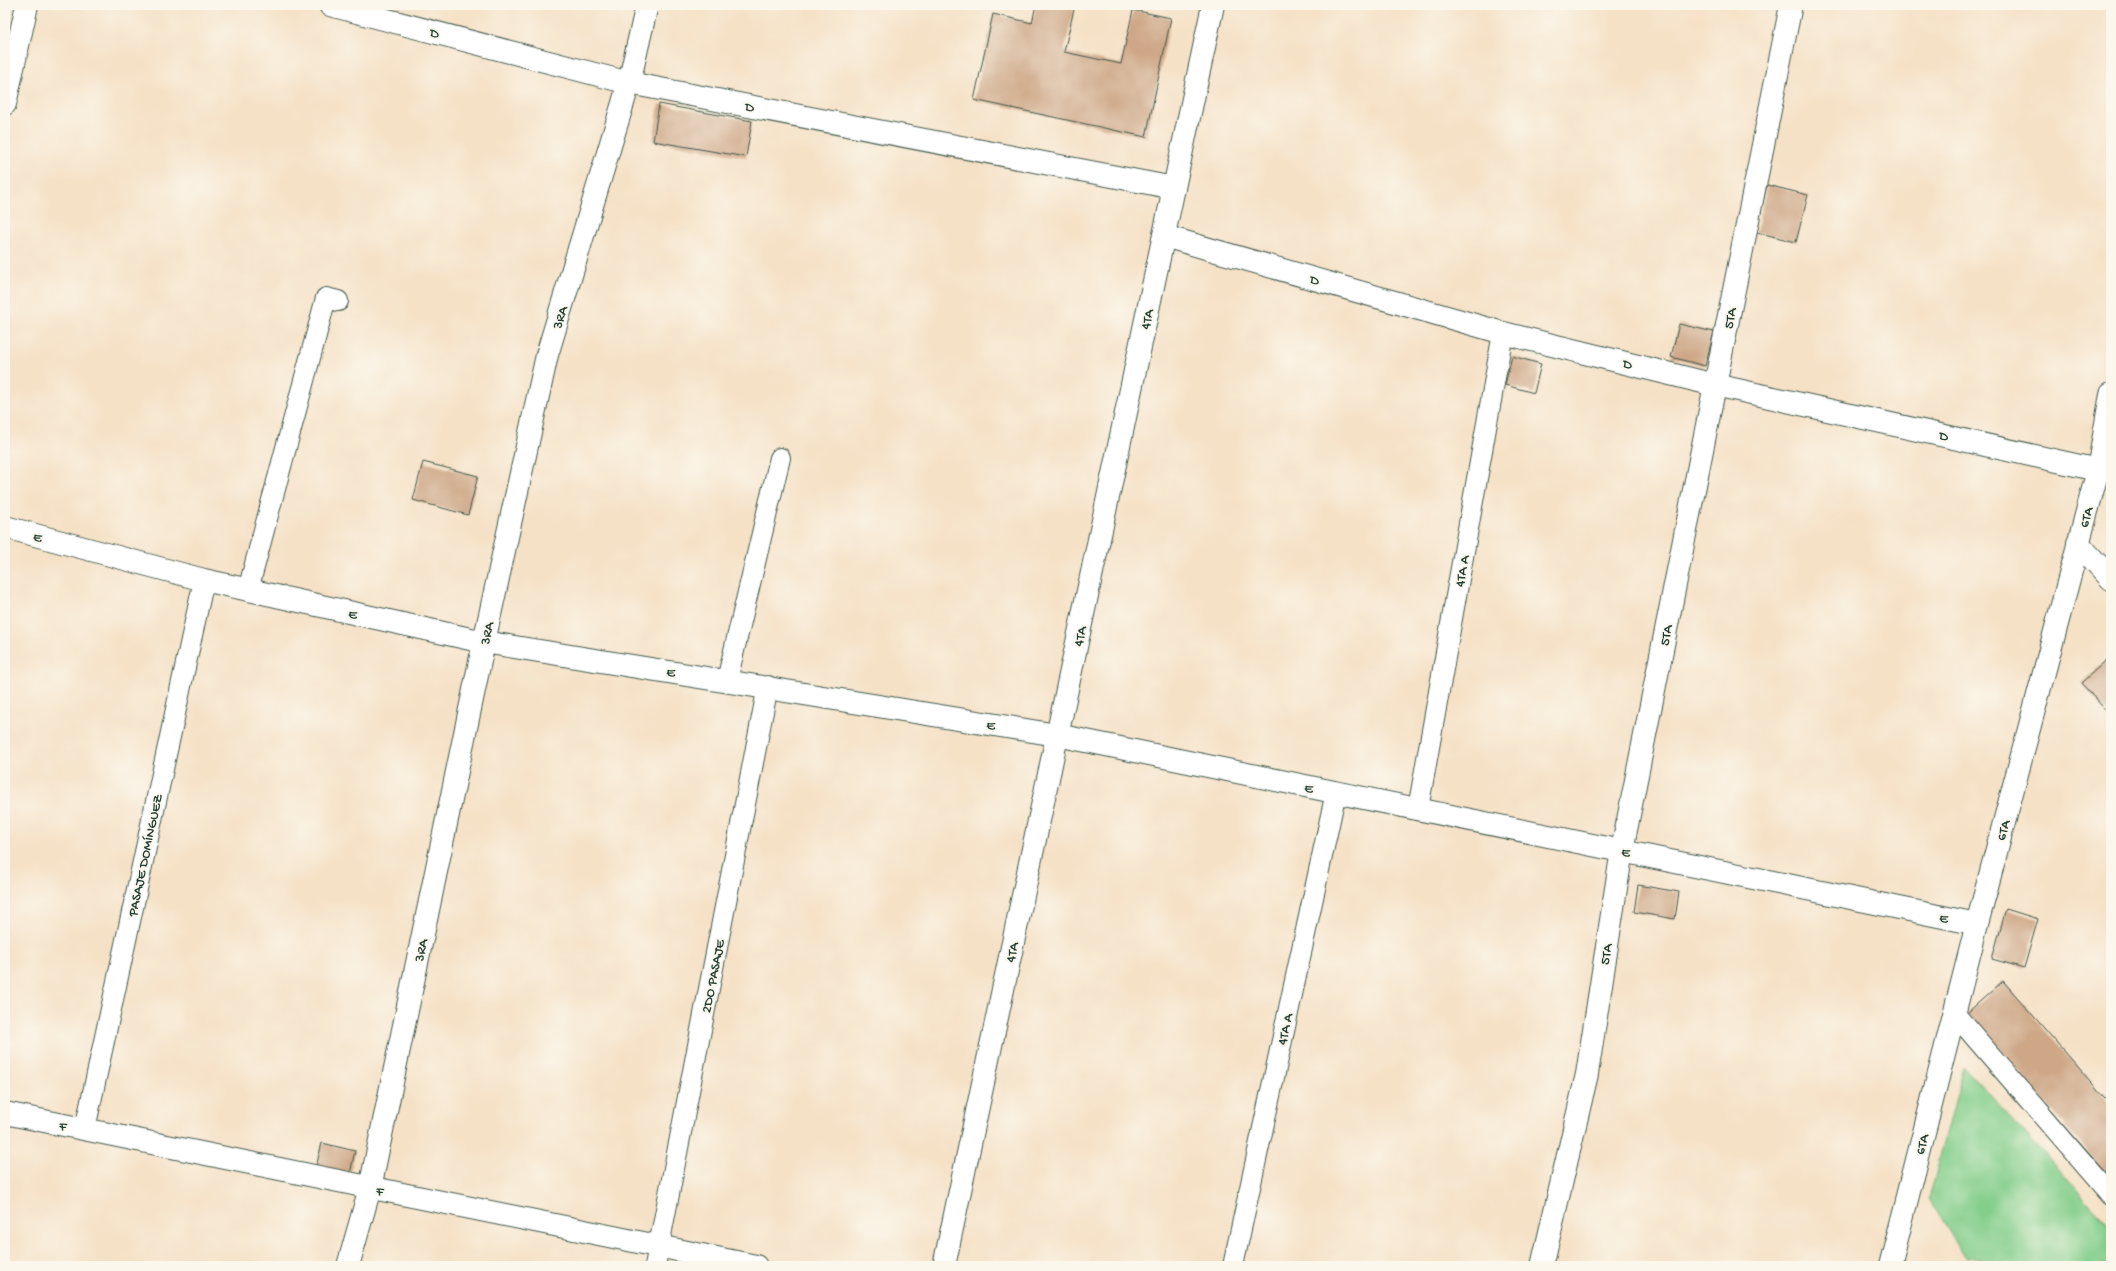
<svg xmlns="http://www.w3.org/2000/svg" width="2116" height="1271" viewBox="0 0 2116 1271" font-family="'Gochi Hand',sans-serif">
  <style>
    .green { fill: #83ce8b; stroke: #518660 }
    .building { fill: #cea787 }
    .lines { fill: none; stroke-linecap: round; stroke-linejoin: round }
    .lane-casing { stroke: #3f564a; stroke-width: 22 }
    .street-casing { stroke: #3f564a; stroke-width: 24 }
    .secondary-casing { stroke: #3f564a; stroke-width: 24 }
    .lane { stroke: #fff; stroke-width: 20 }
    .street { stroke: #fff; stroke-width: 22 }
    .secondary { stroke: #fff; stroke-width: 22 }
    .labels { text-anchor: middle; stroke-width: 4; stroke-linejoin: round; paint-order: stroke }
    .street-label { font-size: 14px; fill: #1f3d34; stroke: #fbf7ec }
  </style>
  <rect width="100%" height="100%" fill="#fbf7ec"/>
  <filter id="ink" filterUnits="userSpaceOnUse"><feTurbulence type="fractalNoise" baseFrequency=".025" numOctaves="2"/><feDisplacementMap in="SourceGraphic" scale="8" xChannelSelector="R" yChannelSelector="G"/><feConvolveMatrix kernelMatrix="1 2 1 2 8 2 1 2 1" color-interpolation-filters="sRGB"/></filter>
  <filter id="wash" filterUnits="userSpaceOnUse"><feTurbulence type="fractalNoise" baseFrequency=".012" numOctaves="4" result="noise"/><feDisplacementMap in="SourceGraphic" scale="16" xChannelSelector="R" yChannelSelector="G"/><feGaussianBlur stdDeviation="0.9" result="paint"/><feColorMatrix in="noise" values="0 0 0 0 0 0 0 0 0 0 0 0 0 0 0 0 0 1.4 0 .05"/><feComposite in="paint" operator="in"/></filter>
  <g filter="url(#wash)">
    <rect width="100%" height="100%" fill="#f5e1c6"/>
    <path class="green" d="M1964,1067L2111,1227V1266H2014L1964,1256L1929,1199Z"/>
    <g id="blocks">
      <g class="building">
        <path d="M1036,5H1075L1064,52L1121,64L1133,10L1171,18L1146,137L974,100L993,14L1032,23Z"/>
        <path d="M659,104L752,121L746,157L653,141Z"/>
        <path d="M1767,185L1808,195L1796,242L1756,232Z"/>
        <path d="M1679,324L1714,332L1705,366L1671,357Z"/>
        <path d="M1512,356L1541,364L1534,393L1505,385Z"/>
        <path d="M423,462L478,476L468,515L413,500Z"/>
        <path d="M2111,656V716L2081,683Z"/>
        <path d="M1638,885L1679,892L1675,919L1634,912Z"/>
        <path d="M2006,909L2038,919L2024,968L1992,959Z"/>
        <path d="M2003,981L2111,1105V1178L1967,1013Z"/>
        <path d="M322,1143L355,1151L350,1174L316,1167Z"/>
      </g>
    </g>
  </g>
  <g filter="url(#ink)">
    <use href="#blocks" fill-opacity="0" stroke="#3f564a" stroke-width="1"/>
    <g class="lines">
      <defs>
        <g id="lane">
          <path d="M248,590L326,298L338,301"/>
          <path d="M727,680L780,458"/>
          <path d="M1418,809L1503,333"/>
          <path d="M1954,1013L2111,1195"/>
          <path d="M85,1129L204,580"/>
          <path d="M655,1266L768,686"/>
          <path d="M1233,1266L1336,792"/>
        </g>
        <g id="street">
          <path d="M330,5L629,83L1174,188"/>
          <path d="M5,104L27,5"/>
          <path d="M1164,236L1503,333L1715,385L2098,470"/>
          <path d="M5,527L204,580L484,642L1057,735L1977,924"/>
          <path d="M2078,543L2111,579"/>
          <path d="M5,1113L756,1266"/>
          <path d="M1542,1266L1587,1074L1622,850L1791,5"/>
          <path d="M1890,1266L1977,924L2098,470L2111,394"/>
        </g>
        <g id="secondary">
          <path d="M348,1266L370,1188L484,642L547,355L629,83L647,5"/>
          <path d="M944,1266L1213,5"/>
        </g>
      </defs>
      <use href="#lane" class="lane-casing"/>
      <use href="#street" class="street-casing"/>
      <use href="#secondary" class="secondary-casing"/>
      <use href="#lane" class="lane"/>
      <use href="#street" class="street"/>
      <use href="#secondary" class="secondary"/>
    </g>
  </g>
  <g class="labels">
    <g class="street-label">
      <text transform="translate(435 32) rotate(15)" y="5">D</text>
      <text transform="translate(750 106) rotate(11)" y="5">D</text>
      <text transform="translate(1315 279) rotate(16)" y="5">D</text>
      <text transform="translate(559 317) rotate(-73)" y="5">3RA</text>
      <text transform="translate(1729 318) rotate(-79)" y="5">5TA</text>
      <text transform="translate(1146 319) rotate(-78)" y="5">4TA</text>
      <text transform="translate(1628 363) rotate(14)" y="5">D</text>
      <text transform="translate(1944 435) rotate(13)" y="5">D</text>
      <text transform="translate(2085 517) rotate(-75)" y="5">6TA</text>
      <text transform="translate(38 536) rotate(15)" y="5">E</text>
      <text transform="translate(1461 571) rotate(-80)" y="5">4TA A</text>
      <text transform="translate(353 613) rotate(12)" y="5">E</text>
      <text transform="translate(486 633) rotate(-78)" y="5">3RA</text>
      <text transform="translate(1665 635) rotate(-79)" y="5">5TA</text>
      <text transform="translate(1079 636) rotate(-78)" y="5">4TA</text>
      <text transform="translate(671 671) rotate(9)" y="5">E</text>
      <text transform="translate(991 724) rotate(9)" y="5">E</text>
      <text transform="translate(1309 787) rotate(12)" y="5">E</text>
      <text transform="translate(2002 830) rotate(-75)" y="5">6TA</text>
      <text transform="translate(1626 851) rotate(12)" y="5">E</text>
      <text transform="translate(144 855) rotate(-78)" y="5">PASAJE DOMÍNGUEZ</text>
      <text transform="translate(1944 917) rotate(12)" y="5">E</text>
      <text transform="translate(420 950) rotate(-78)" y="5">3RA</text>
      <text transform="translate(1011 952) rotate(-78)" y="5">4TA</text>
      <text transform="translate(1605 954) rotate(-81)" y="5">5TA</text>
      <text transform="translate(712 976) rotate(-79)" y="5">2DO PASAJE</text>
      <text transform="translate(1284 1029) rotate(-78)" y="5">4TA A</text>
      <text transform="translate(63 1125) rotate(11)" y="5">F</text>
      <text transform="translate(1921 1144) rotate(-76)" y="5">6TA</text>
      <text transform="translate(380 1190) rotate(11)" y="5">F</text>
    </g>
  </g>
  <rect width="2116" height="1271" fill="none" stroke="#fbf7ec" stroke-width="20"/>
</svg>
